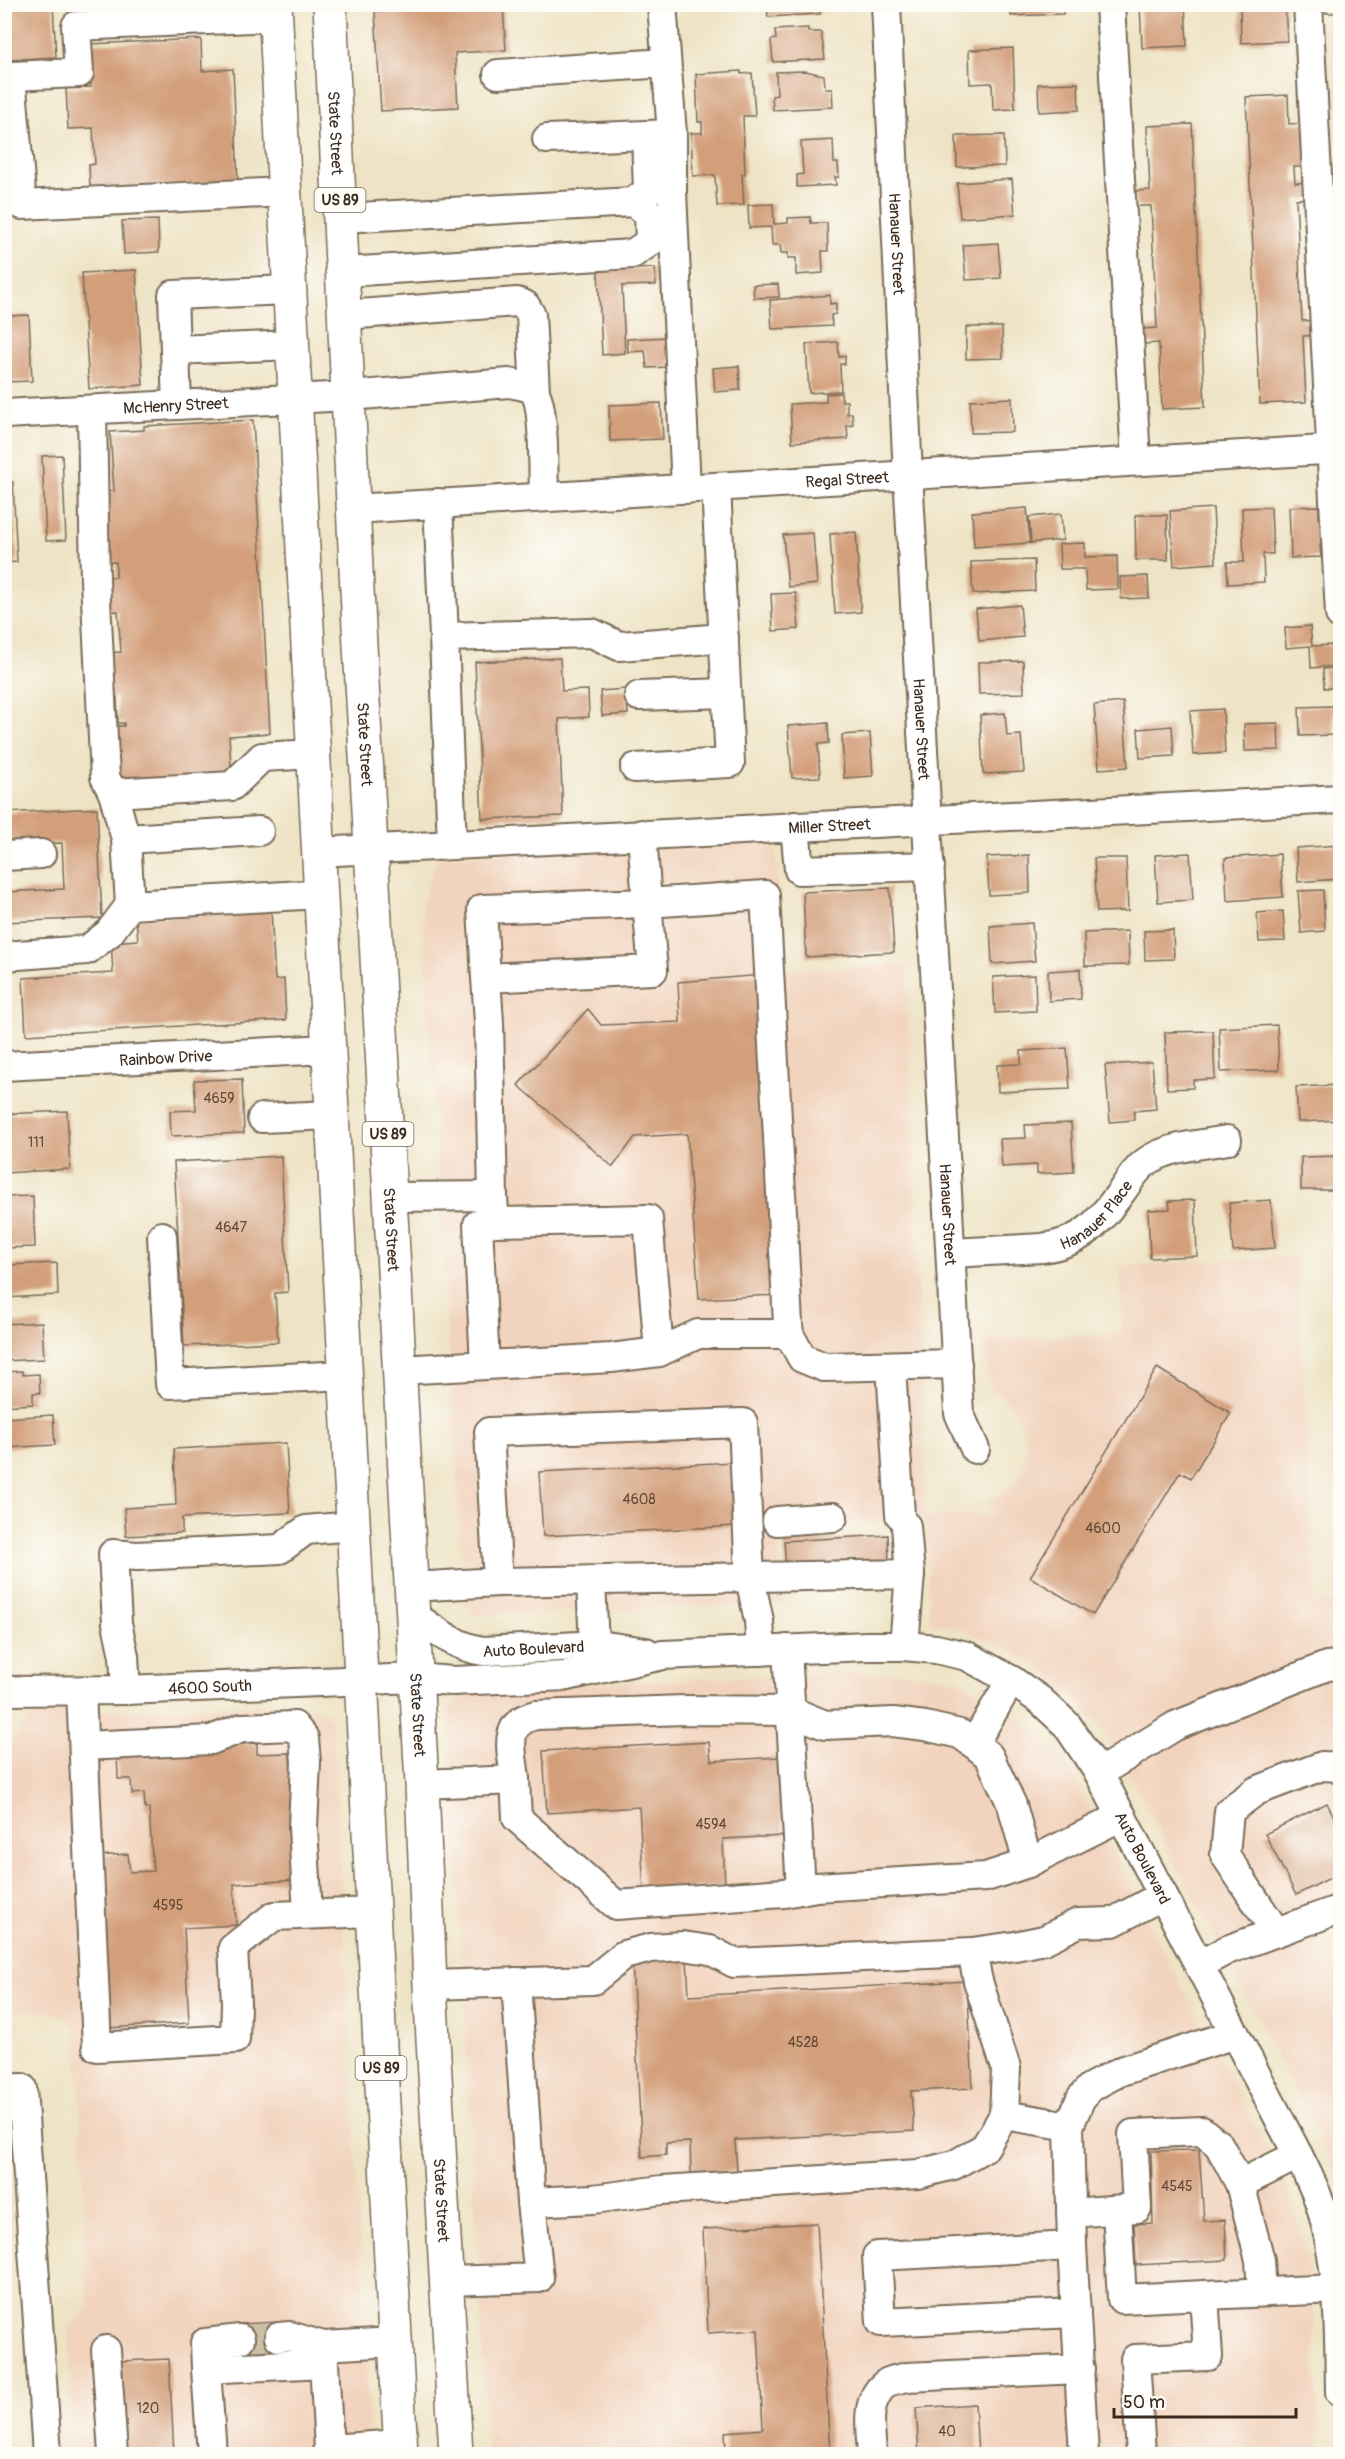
<svg xmlns="http://www.w3.org/2000/svg" width="1345" height="2459" viewBox="0 0 1345 2459" font-family="Pangolin,sans-serif">
  <style>
    .built { fill: #f2d4be }
    .building { fill: #d39f7a }
    .lines { fill: none; stroke-linecap: round; stroke-linejoin: round }
    .minor-tunnel { stroke: #cabea3; stroke-width: 28; stroke-dasharray: 28 14; stroke-linecap: butt }
    .minor-casing { stroke: #7a6b58; stroke-width: 32 }
    .major-casing { stroke: #7a6b58; stroke-width: 36 }
    .minor { stroke: #fff; stroke-width: 28 }
    .major { stroke: #fff; stroke-width: 33 }
    .labels { text-anchor: middle; stroke-width: 4.5; stroke-linejoin: round; paint-order: stroke }
    .number-label { font-size: 14px; fill: #614735 }
    .shield { fill: #fdfcf7; stroke: #75695f; stroke-width: 1.5 }
    .shield-label { font-size: 15px; font-weight: bold; fill: #3b2a1e }
    .street-label { font-size: 16px; fill: #3b2a1e; stroke: #fdfcf7 }
  </style>
  <rect width="100%" height="100%" fill="#fdfcf7"/>
  <filter id="ink" filterUnits="userSpaceOnUse"><feTurbulence type="fractalNoise" baseFrequency=".0167" numOctaves="2"/><feDisplacementMap in="SourceGraphic" scale="12" xChannelSelector="R" yChannelSelector="G"/><feConvolveMatrix kernelMatrix="1 2 1 2 8 2 1 2 1" color-interpolation-filters="sRGB"/></filter>
  <filter id="wash" filterUnits="userSpaceOnUse"><feTurbulence type="fractalNoise" baseFrequency=".008" numOctaves="4" result="noise"/><feDisplacementMap in="SourceGraphic" scale="24" xChannelSelector="R" yChannelSelector="G"/><feGaussianBlur stdDeviation="1.35" result="paint"/><feColorMatrix in="noise" values="0 0 0 0 0 0 0 0 0 0 0 0 0 0 0 0 0 1.4 0 .05"/><feComposite in="paint" operator="in"/></filter>
  <g filter="url(#wash)">
    <rect width="100%" height="100%" fill="#eee3c4"/>
    <g class="built">
      <path d="M775,838L780,971L907,965L926,1517L995,1515L987,1503L1008,1489L1022,1470L1026,1458V1442L1022,1426L1013,1408L989,1384L986,1340L1122,1334L1120,1266L1297,1256L1315,1603L1340,1602V2187L1319,2137L1281,2064L1118,1753L1105,1733L1074,1698L1048,1674L1019,1655L962,1629L930,1623L925,1518L777,1527L782,1603L475,1615L464,1603L422,904L437,858Z"/>
      <path d="M837,1672L928,1674L960,1681L1014,1713L1054,1749L1069,1770L1288,2189L1307,2256L1313,2310L1320,2454H488L449,1717L452,1705L464,1693L482,1690Z"/>
      <path d="M302,1704L319,1709L327,1715L331,1722L334,1742L371,2454H76L68,2328L88,2308L78,2042L74,2027L66,2018L50,2012L5,2011V1759L21,1728L35,1714Z"/>
    </g>
    <g id="blocks">
      <g class="building">
        <path d="M23,4H53L56,57L4,60V6Z"/>
        <path d="M378,4H460V7L503,6L506,50L455,53L458,107L381,111L375,11H380Z"/>
        <path d="M767,4H819L820,14L768,17Z"/>
        <path d="M1010,4H1062L1063,14L1011,16Z"/>
        <path d="M1140,4H1185L1187,46L1142,48Z"/>
        <path d="M1240,4H1285L1287,41L1241,43Z"/>
        <rect x="1326" y="4" width="14" height="9"/>
        <path d="M808,28V32H821L825,59L773,62L771,40L776,39L775,30Z"/>
        <path d="M201,39L202,71L233,69L238,182L90,188L89,165L95,164L93,128L68,129L66,88L91,87L89,44Z"/>
        <path d="M1013,48L1015,109L993,110L992,83L970,84L969,50Z"/>
        <path d="M741,71V74L752,73L755,116H743L745,174H742L744,205L717,206L715,175L693,176L691,133H702V122H698L696,74Z"/>
        <path d="M805,71L824,75L825,89H832L833,107L773,110L772,96L777,95L776,72Z"/>
        <path d="M1078,83L1079,110L1039,112L1038,84Z"/>
        <path d="M1288,95L1289,124L1308,123L1310,167H1294L1295,183L1311,182L1312,198L1296,199L1302,321L1319,320V335L1303,336L1306,402L1260,404L1246,97Z"/>
        <path d="M1192,124L1205,407L1162,409L1159,343L1143,344L1142,329L1157,328L1151,206H1136L1135,191L1150,190L1147,126Z"/>
        <path d="M1004,135L1005,166L957,167L956,136Z"/>
        <path d="M833,140L834,163H838L839,177H835L836,185L797,187V175L803,174L801,142Z"/>
        <path d="M1012,179L1015,214L960,218L957,183Z"/>
        <path d="M1333,186H1340V214L1334,215Z"/>
        <path d="M773,204L774,224L788,223V218L810,217L811,223H827L828,251H822L823,273L796,275V258H788V253H781L780,245H772L771,227L749,228L748,205Z"/>
        <path d="M158,220L159,252L124,254L122,221Z"/>
        <path d="M998,243L1001,278L966,280L963,245Z"/>
        <path d="M655,268L656,285L622,286L625,353L602,355L598,271Z"/>
        <path d="M136,270L143,385L89,389L82,273Z"/>
        <path d="M778,284L779,297L754,298L753,285Z"/>
        <path d="M830,295V304L836,303V314L831,315L832,326L772,329L770,300Z"/>
        <path d="M29,315L32,381L4,382V316Z"/>
        <path d="M966,327H1002L1003,358L966,359Z"/>
        <path d="M668,337L670,367L647,368L645,351L628,352L627,339Z"/>
        <path d="M838,342L839,357L845,356V364H840L841,391L809,393L806,344Z"/>
        <path d="M739,366L740,390L715,392L713,368Z"/>
        <path d="M841,393L842,401H847V414L852,413L853,425L847,426L848,439L792,442L790,404L826,402V394Z"/>
        <path d="M1012,398L1013,432L971,433L970,400Z"/>
        <path d="M661,403L663,439L610,441L609,405Z"/>
        <path d="M253,420L270,733L229,736L232,780L120,786L117,726H124V723H118L117,697L110,698L108,653L121,652L118,611L104,612L102,577H116V562H107L104,491H114L110,432L144,430V426Z"/>
        <path d="M62,455L66,540L46,541L42,456Z"/>
        <path d="M4,482H13L17,562L4,563Z"/>
        <path d="M1319,506V518H1327L1328,544H1320L1321,557L1291,558L1289,507Z"/>
        <path d="M1271,507L1273,554H1263L1264,582L1228,584L1227,562H1244L1242,508Z"/>
        <path d="M1027,508L1030,543L974,547L972,512Z"/>
        <path d="M1213,508L1216,563L1174,566L1170,511Z"/>
        <path d="M1061,514L1063,540L1031,543L1029,517Z"/>
        <path d="M1135,515H1167L1168,560H1136Z"/>
        <path d="M856,532L861,612L835,614L830,534Z"/>
        <path d="M813,533L817,584L788,587L783,535Z"/>
        <path d="M1085,543V557L1117,556L1118,589L1086,590L1085,569H1060L1059,544Z"/>
        <path d="M1034,560L1035,591L973,594L971,562Z"/>
        <path d="M1148,576L1149,598L1121,599L1120,577Z"/>
        <path d="M796,593L799,629L773,631L771,594Z"/>
        <path d="M1020,605L1023,637L979,641L976,609Z"/>
        <path d="M1310,626L1312,646L1332,645L1334,666L1311,668L1310,646L1286,648L1285,628Z"/>
        <path d="M560,658L562,691L588,690L589,717L559,719L563,816L482,819L475,662Z"/>
        <path d="M1023,661L1024,693L979,694L978,662Z"/>
        <path d="M1335,668L1336,688H1324L1323,669Z"/>
        <path d="M626,689L628,714L602,716L600,691Z"/>
        <path d="M1123,702L1128,767L1099,769L1094,705Z"/>
        <path d="M1333,706L1334,735L1300,736L1299,707Z"/>
        <path d="M1223,709L1225,753L1193,755L1190,711Z"/>
        <path d="M1005,713L1007,736L1021,735L1024,772L983,774L980,715Z"/>
        <path d="M828,723L829,743L818,744L820,777L792,778L788,726Z"/>
        <path d="M1278,723L1279,750L1245,751L1244,724Z"/>
        <path d="M1172,726L1174,756L1140,758L1138,729Z"/>
        <path d="M870,733L873,776L844,778L842,735Z"/>
        <path d="M97,808L102,918L4,922V892L64,889L62,843L4,845V813Z"/>
        <path d="M1340,845V879L1298,882L1296,848Z"/>
        <path d="M1190,853L1193,900L1158,902L1155,855Z"/>
        <path d="M1280,854L1283,897L1227,901L1225,858Z"/>
        <path d="M1029,855L1030,893L989,895L987,857Z"/>
        <path d="M1094,858H1126L1128,911L1097,912Z"/>
        <path d="M890,888L894,952L806,957L803,892Z"/>
        <path d="M1323,890L1325,931L1301,933L1298,891Z"/>
        <path d="M271,910L275,980L284,979L286,1020L26,1035L23,978L113,973L111,942L138,940L136,918Z"/>
        <path d="M1283,911L1285,941L1259,942L1257,913Z"/>
        <path d="M1032,923L1035,961L992,964L990,926Z"/>
        <path d="M1173,930L1174,959L1145,960L1144,931Z"/>
        <path d="M1128,931L1129,965L1085,966L1084,933Z"/>
        <path d="M1080,969L1081,999L1049,1001L1048,971Z"/>
        <path d="M762,975L778,1295L699,1299L687,1134L635,1137L613,1167L518,1085L588,1009L601,1025L680,1022L678,982Z"/>
        <path d="M1035,975L1036,1011L995,1013L993,977Z"/>
        <path d="M1277,1025L1279,1070L1221,1072L1219,1028Z"/>
        <path d="M1213,1031L1215,1079L1193,1080V1088L1167,1089L1165,1032Z"/>
        <path d="M1067,1048L1070,1089L998,1092L997,1065L1021,1064V1051Z"/>
        <path d="M1152,1062L1156,1109L1134,1111V1120L1110,1122L1105,1065Z"/>
        <path d="M242,1079L244,1133L171,1136L170,1111L196,1110L194,1080Z"/>
        <path d="M1340,1085V1120L1298,1122L1296,1087Z"/>
        <path d="M67,1111L70,1169L4,1173V1114Z"/>
        <path d="M1071,1123L1074,1172L1037,1174V1165L1002,1167L1000,1139L1026,1138L1025,1125Z"/>
        <path d="M281,1156L288,1292L275,1293L278,1342L184,1346L174,1162Z"/>
        <path d="M1340,1156V1190H1301V1157Z"/>
        <path d="M33,1196L35,1247L4,1248V1197Z"/>
        <path d="M1195,1200L1197,1256L1150,1258L1148,1210L1170,1209L1169,1201Z"/>
        <path d="M1271,1200L1275,1248L1233,1251L1229,1203Z"/>
        <path d="M57,1263L58,1295L4,1298V1265Z"/>
        <path d="M42,1322L44,1359L4,1361V1324Z"/>
        <path d="M1157,1368L1231,1413L1191,1478L1180,1472L1093,1615L1030,1577Z"/>
        <path d="M22,1371L23,1375L39,1374L40,1393H33V1404L4,1406V1372Z"/>
        <path d="M53,1415L55,1445L4,1448V1418Z"/>
        <path d="M286,1443L290,1513L182,1518V1533L126,1536L124,1508L176,1505L174,1449Z"/>
        <path d="M735,1462L738,1526L543,1536L539,1472Z"/>
        <path d="M888,1535L889,1564L786,1569L784,1541Z"/>
        <path d="M709,1742L711,1761L779,1757L783,1836L723,1839L725,1886L644,1891L639,1807L547,1813L543,1751Z"/>
        <path d="M257,1743V1754L290,1753L297,1880L234,1884L236,1925L184,1928L189,2023L107,2028L97,1856L128,1854L130,1872L153,1871L149,1808L145,1809L144,1793L132,1794L131,1779H118L117,1754L129,1750Z"/>
        <path d="M1327,1803L1340,1829V1873L1296,1895L1265,1834Z"/>
        <path d="M687,1959L689,1996L967,1981L973,2088L911,2091L914,2131L735,2140L737,2171L691,2173L690,2142L666,2143V2155L642,2157L632,1961Z"/>
        <path d="M1199,2150L1204,2221L1225,2220L1227,2260L1136,2265L1134,2224L1153,2223L1151,2151Z"/>
        <path d="M817,2223L830,2454H726L725,2432L763,2429L758,2330L708,2333L703,2229Z"/>
        <path d="M279,2322L280,2348L241,2350L239,2324Z"/>
        <path d="M169,2359L174,2454H127L122,2361Z"/>
        <path d="M975,2404L978,2454H919L916,2408Z"/>
      </g>
    </g>
  </g>
  <g filter="url(#ink)">
    <use href="#blocks" fill-opacity="0" stroke="#7a6b58" stroke-width="1.5"/>
    <g class="lines">
      <path class="minor-tunnel" d="M240,2339L279,2337"/>
      <defs>
        <g id="minor">
          <path d="M662,4L672,134V192L686,489"/>
          <path id="s1" d="M886,4L907,455L959,1413L975,1449"/>
          <path d="M1110,4L1136,460"/>
          <path d="M1308,4L1340,614"/>
          <path d="M498,74L666,63"/>
          <path d="M4,76H11L22,205L285,192"/>
          <path d="M11,76L79,73L76,26L275,17"/>
          <path d="M547,139L672,134"/>
          <path d="M633,202L648,191L646,135"/>
          <path d="M341,218L633,202L649,213L650,242L632,254L344,272"/>
          <path d="M346,315L517,302L525,305L531,315L535,392"/>
          <path d="M175,350L293,345"/>
          <path d="M177,405L173,295L290,290"/>
          <path d="M92,410L95,580L105,777L113,793L232,786L262,757L313,754"/>
          <path id="s2" d="M4,414L349,396L509,383C518,385 530,385 535,393C545,408 543,476 544,497"/>
          <path d="M438,503L444,637"/>
          <path id="s3" d="M353,509L1340,449"/>
          <path d="M639,696L726,693"/>
          <path d="M635,768L730,763L716,487"/>
          <path d="M113,793L126,839L130,905"/>
          <path d="M795,826L799,870L930,866"/>
          <path d="M642,834L647,903L765,895L788,1324L789,1334L802,1358L824,1367L957,1364"/>
          <path d="M126,839L259,831"/>
          <path d="M452,845L444,637L592,633L619,646L724,638"/>
          <path id="s4" d="M318,852L1340,799"/>
          <path d="M4,856L41,854"/>
          <path d="M4,956L87,950L109,933L130,905L320,894"/>
          <path d="M486,978L482,909L647,903L653,970L486,978L489,1022L493,1196"/>
          <path id="s5" d="M4,1066L328,1049"/>
          <path d="M262,1118L332,1115"/>
          <path d="M391,1197L493,1196L494,1214"/>
          <path d="M162,1236L170,1384L345,1375"/>
          <path id="s6" d="M952,1253L1042,1248C1083,1243 1099,1222 1122,1191C1129,1181 1136,1169 1146,1162C1168,1146 1201,1145 1227,1140"/>
          <path d="M485,1365L478,1224L495,1222L648,1219L659,1352L698,1334H789"/>
          <path d="M891,1366L900,1515"/>
          <path d="M400,1370L611,1358L659,1352"/>
          <path d="M777,1521L833,1517"/>
          <path d="M906,1526L910,1574"/>
          <path d="M591,1581L594,1646"/>
          <path d="M498,1582L489,1432L743,1423L750,1578L759,1621L761,1651"/>
          <path d="M411,1587L498,1582L910,1574L904,1646"/>
          <path id="s7" d="M413,1615C435,1630 456,1647 483,1651L599,1645L646,1652"/>
          <path d="M787,1649L801,1890"/>
          <path d="M1011,1680L974,1744L989,1756L1012,1805L1028,1863"/>
          <path d="M126,1690L124,1656L117,1623L113,1554L137,1556L280,1549L306,1530L353,1526"/>
          <path id="s8" d="M4,1691L126,1690L416,1678L452,1681L567,1676L663,1655L867,1646H904L936,1649L967,1656L1011,1680L1040,1700L1067,1725L1099,1773L1298,2155C1308,2175 1319,2196 1324,2218C1340,2275 1339,2333 1340,2392"/>
          <path d="M81,1691L97,2047L235,2039L236,2003L233,1948L274,1916L373,1912"/>
          <path d="M84,1746L211,1740L242,1728L294,1726L304,1738L306,1762L303,1827L308,1914"/>
          <path d="M1099,1773L1175,1726L1327,1666L1340,1665"/>
          <path d="M515,1780C513,1752 500,1723 536,1715L685,1710L791,1711L825,1725L893,1722L925,1726L960,1734L974,1744"/>
          <path d="M422,1784L515,1780L517,1818L616,1905L784,1893L816,1887L986,1877L1028,1863L1122,1816"/>
          <path d="M1276,1932L1225,1855L1229,1811L1256,1791L1322,1766L1340,1767"/>
          <path d="M972,1952L978,1981L1006,2068L1004,2115"/>
          <path d="M1199,1965L1227,1950L1340,1909"/>
          <path d="M430,1985L593,1980L624,1955L651,1948L683,1946L710,1950L734,1963L972,1952L1015,1946L1044,1940L1078,1923L1113,1922L1163,1895"/>
          <path d="M4,2089L22,2088L47,2454"/>
          <path d="M1240,2184L1260,2260L1262,2292"/>
          <path d="M531,2202L593,2199L662,2190L918,2174L954,2165L985,2147L1004,2115L1069,2126"/>
          <path d="M1117,2210L1122,2299L1204,2295"/>
          <path d="M1071,2213L1137,2208L1133,2134L1202,2131L1219,2145L1240,2184L1298,2155"/>
          <path d="M1072,2246L877,2256L881,2322L1076,2313"/>
          <path d="M446,2281L539,2278L531,2202L516,1982"/>
          <path d="M279,2337L290,2336L323,2346"/>
          <path d="M106,2350L113,2454"/>
          <path d="M206,2369L205,2343L240,2339"/>
          <path d="M329,2449L323,2346L395,2342"/>
          <path d="M212,2454L206,2369L324,2363"/>
          <path d="M326,2454L329,2449L400,2444"/>
          <path d="M872,2454C871,2431 864,2403 884,2385C889,2380 900,2379 907,2377L1080,2369"/>
          <path d="M1084,2454L1072,2246L1069,2126L1081,2098L1091,2087L1121,2071L1235,2034"/>
          <path d="M1141,2454L1135,2359L1208,2356L1204,2295L1337,2289"/>
        </g>
        <g id="major">
          <path d="M275,4L401,2454"/>
          <path id="s9" d="M330,4L357,590L422,1784L430,1985L456,2454"/>
        </g>
      </defs>
      <use href="#minor" class="minor-casing"/>
      <use href="#major" class="major-casing"/>
      <use href="#minor" class="minor"/>
      <use href="#major" class="major"/>
    </g>
  </g>
  <g class="labels">
    <g class="number-label">
      <text x="219" y="1103">4659</text>
      <text x="36" y="1147">111</text>
      <text x="231" y="1232">4647</text>
      <text x="639" y="1504">4608</text>
      <text x="1103" y="1533">4600</text>
      <text x="711" y="1829">4594</text>
      <text x="168" y="1910">4595</text>
      <text x="803" y="2047">4528</text>
      <text x="1177" y="2191">4545</text>
      <text x="148" y="2413">120</text>
      <text x="947" y="2436">40</text>
    </g>
    <g class="shield">
      <rect x="314.5" y="188" width="51" height="24" rx="4.5"/>
      <rect x="362.5" y="1122" width="51" height="24" rx="4.5"/>
      <rect x="355.5" y="2056" width="51" height="24" rx="4.5"/>
    </g>
    <g class="shield-label">
      <text x="340" y="205">US 89</text>
      <text x="388" y="1139">US 89</text>
      <text x="381" y="2073">US 89</text>
    </g>
    <g class="street-label">
      <text dy="6" stroke="none"><textPath href="#s9" startOffset="129">State Street</textPath></text>
      <text dy="6" stroke="none"><textPath href="#s1" startOffset="240">Hanauer Street</textPath></text>
      <text dy="6" stroke="none"><textPath href="#s2" startOffset="172">McHenry Street</textPath></text>
      <text dy="6" stroke="none"><textPath href="#s3" startOffset="495">Regal Street</textPath></text>
      <text dy="6" stroke="none"><textPath href="#s1" startOffset="726">Hanauer Street</textPath></text>
      <text dy="6" stroke="none"><textPath href="#s9" startOffset="741">State Street</textPath></text>
      <text dy="6" stroke="none"><textPath href="#s4" startOffset="512">Miller Street</textPath></text>
      <text dy="6" stroke="none"><textPath href="#s5" startOffset="162">Rainbow Drive</textPath></text>
      <text dy="6" stroke="none"><textPath href="#s6" startOffset="156">Hanauer Place</textPath></text>
      <text dy="6" stroke="none"><textPath href="#s1" startOffset="1212">Hanauer Street</textPath></text>
      <text dy="6" stroke="none"><textPath href="#s9" startOffset="1227">State Street</textPath></text>
      <text dy="6" stroke="none"><textPath href="#s7" startOffset="130">Auto Boulevard</textPath></text>
      <text dy="6" stroke="none"><textPath href="#s8" startOffset="206">4600 South</textPath></text>
      <text dy="6" stroke="none"><textPath href="#s9" startOffset="1713">State Street</textPath></text>
      <text dy="6" stroke="none"><textPath href="#s8" startOffset="1242">Auto Boulevard</textPath></text>
      <text dy="6" stroke="none"><textPath href="#s9" startOffset="2199">State Street</textPath></text>
    </g>
  </g>
  <rect width="1345" height="2459" fill="none" stroke="#fdfcf7" stroke-width="24"/>
  <path d="M1114 2408v9h182v-9" fill="none" stroke="#3b2a1e" stroke-width="3"/>
  <text x="1123" y="2408" font-size="18" fill="#3b2a1e" stroke="#fdfcf7" stroke-width="4.5" paint-order="stroke">50 m</text>
</svg>
